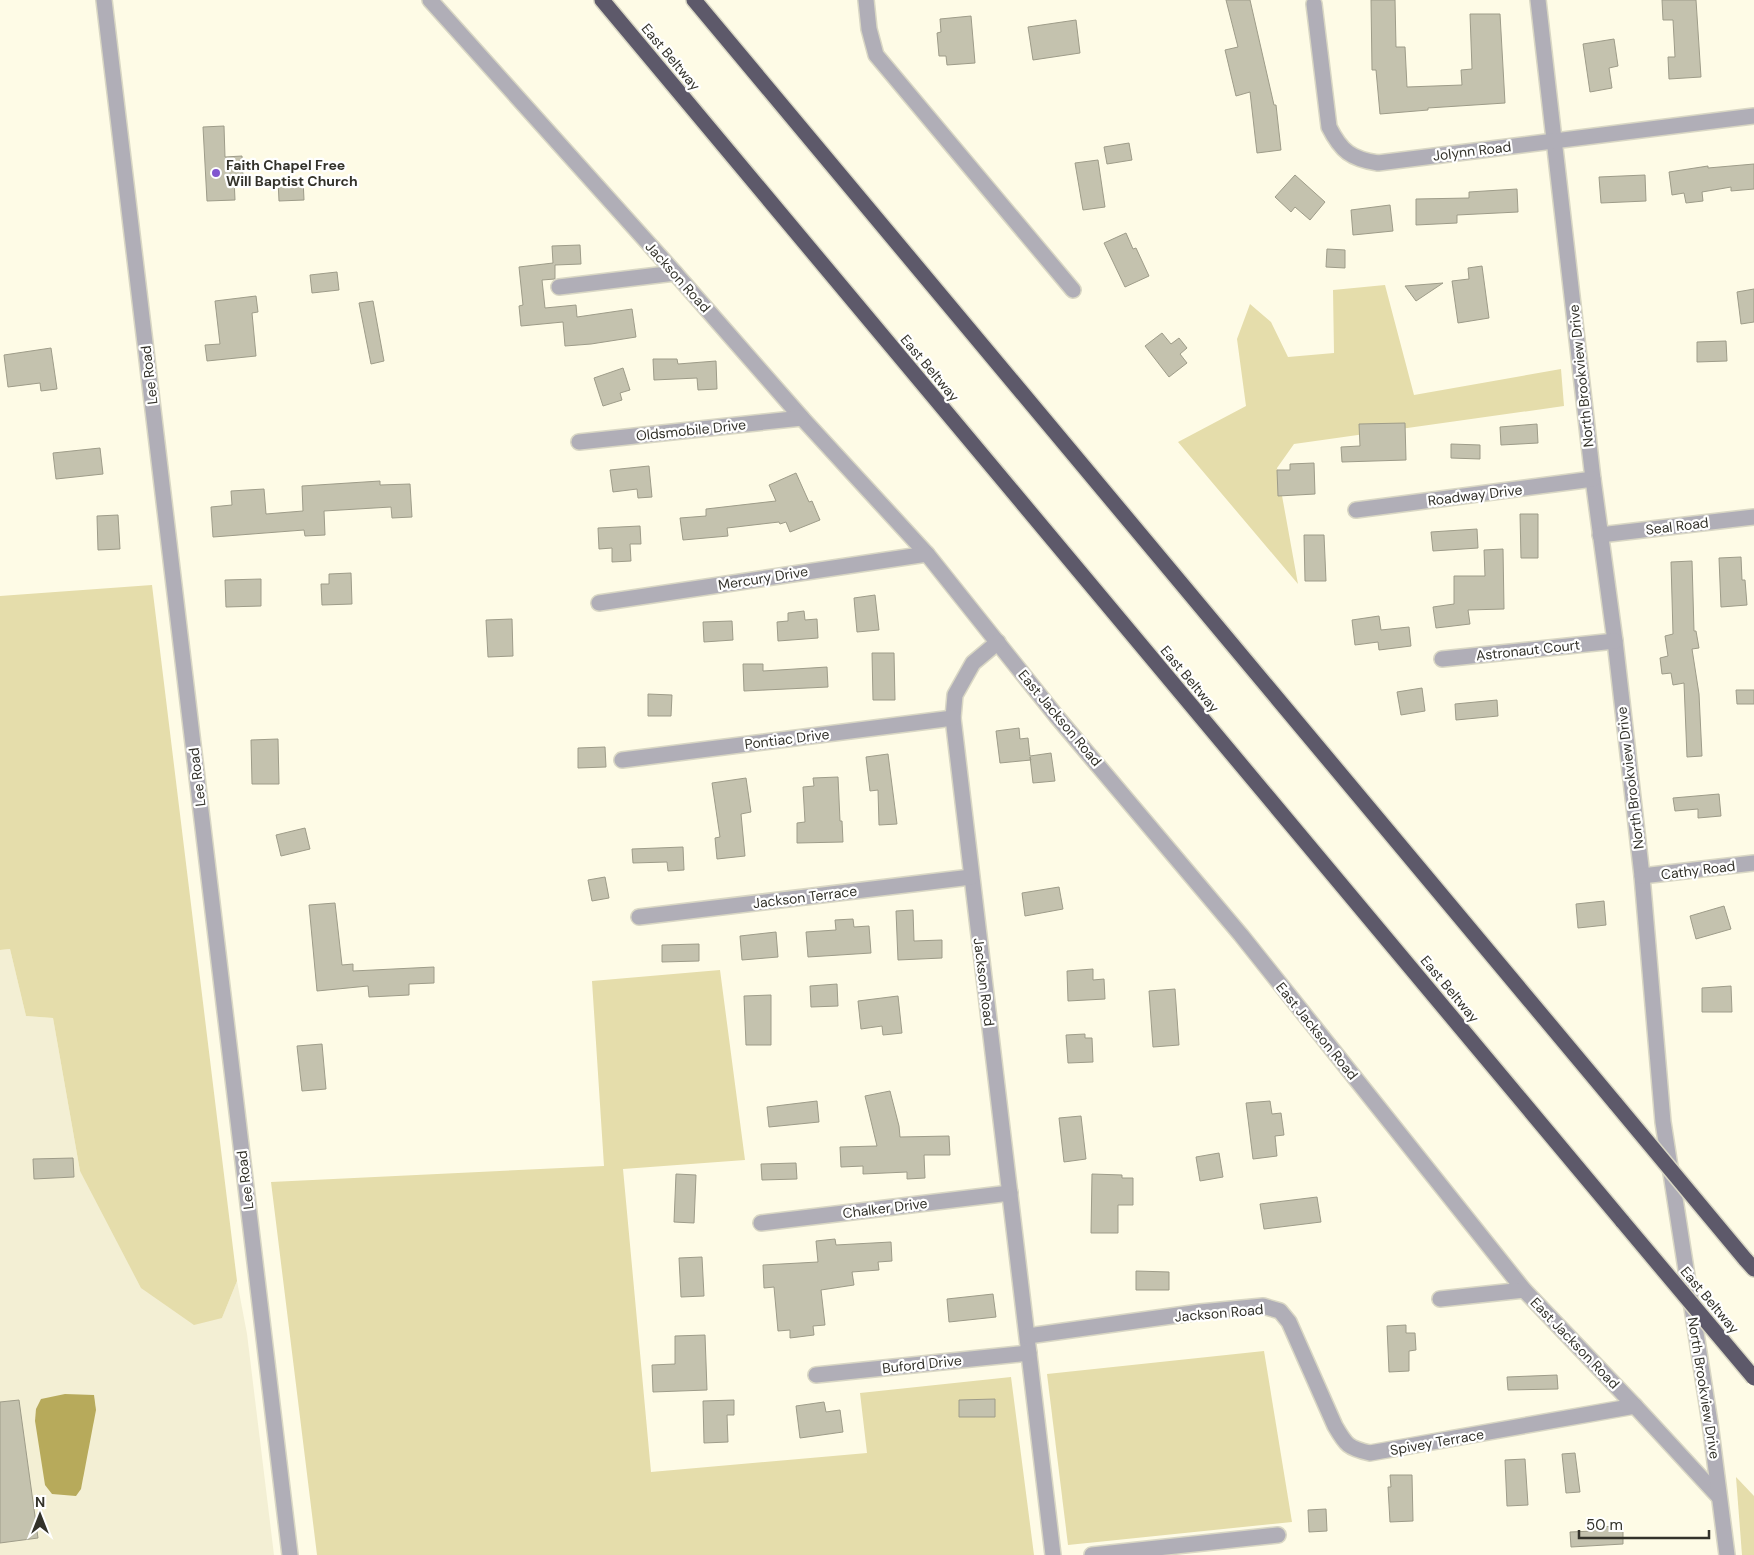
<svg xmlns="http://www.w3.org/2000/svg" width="1754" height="1555" viewBox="0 0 1754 1555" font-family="'DM Sans',sans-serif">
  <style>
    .built { fill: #f3efd4 }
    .green { fill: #e5ddab }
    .water { fill: #b7aa5b }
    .building { fill: #c4c2ae; stroke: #9e9c89 }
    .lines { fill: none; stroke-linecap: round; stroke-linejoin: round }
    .minor-casing { stroke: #d9d7c4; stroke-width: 18 }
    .highway-casing { stroke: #d9d7c4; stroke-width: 18 }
    .minor { stroke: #b0aeb7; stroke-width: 15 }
    .highway { stroke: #5d596a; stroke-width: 15 }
    .highway-bridge-casing { stroke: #d9d7c4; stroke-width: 18; stroke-linecap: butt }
    .highway-bridge { stroke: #5d596a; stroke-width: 15 }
    .poi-dot { fill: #8156cf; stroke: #fff; stroke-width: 2 }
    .labels { text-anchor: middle; stroke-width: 4.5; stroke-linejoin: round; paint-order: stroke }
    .street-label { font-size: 14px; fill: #33322a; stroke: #fff }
    .poi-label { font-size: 14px; font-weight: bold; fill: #33322a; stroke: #fff; text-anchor: start }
  </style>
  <rect width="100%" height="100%" fill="#fefbe6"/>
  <path class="built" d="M10,949L26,1016L53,1018L80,1171L222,1318L237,1281L247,1334L274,1555H0V950Z"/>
  <g class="green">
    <path d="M1385,285L1414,395L1561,369L1564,406L1294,444L1277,468L1298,584L1178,442L1246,406L1237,339L1250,304L1271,322L1288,357L1334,353L1333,290Z"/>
    <path d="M152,585L237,1281L222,1318L194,1325L141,1288L80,1171L53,1018L26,1016L10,949L0,950V596Z"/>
    <path d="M720,970L745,1160L623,1169L651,1472L867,1453L860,1393L1011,1377L1034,1555H317L271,1182L604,1166L592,981Z"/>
    <path d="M1264,1351L1292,1522L1068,1545L1047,1374Z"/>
    <path d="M1736,1477L1754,1496V1555H1742Z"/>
  </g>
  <path class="water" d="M65,1394L94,1395L96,1410L81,1489L76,1496L52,1494L45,1485L35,1421L36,1409L41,1399Z"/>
  <g class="building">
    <path d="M1226,0H1250L1274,105H1276L1281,150L1257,153L1250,92L1236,96L1225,50L1238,47Z"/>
    <path d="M1371,0H1395L1396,47H1405L1407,87L1462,85L1461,70L1472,69L1470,14H1500L1505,103L1428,108V110L1380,114L1376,70H1372Z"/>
    <path d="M1662,0H1696L1701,77L1669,79L1668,57H1675L1673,20H1663Z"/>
    <path d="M971,16L975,63L947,65L946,56H939L937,33L941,32L940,19Z"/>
    <path d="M1076,20L1080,53L1033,60L1028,27Z"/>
    <path d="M1614,39L1618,66L1609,68L1612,88L1590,92L1583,44Z"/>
    <path d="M224,126L225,157L242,156L243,177L234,178L235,200L207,201L203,127Z"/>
    <path d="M1129,143L1132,160L1107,164L1104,147Z"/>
    <path d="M1098,160L1105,207L1083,210L1075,163Z"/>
    <path d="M1754,164V189L1731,191V187L1702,192L1703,201L1686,203L1684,193L1672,195L1669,172L1708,166V168Z"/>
    <path d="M1295,175L1325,202L1310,220L1295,207L1291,212L1275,197Z"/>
    <path d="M1645,175L1646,201L1601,203L1599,177Z"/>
    <path d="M303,179L304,200L279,201L278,180Z"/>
    <path d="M1517,189L1518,212L1457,215V223L1416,225V199L1469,198V192Z"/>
    <path d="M1390,205L1393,231L1353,235L1351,210Z"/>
    <path d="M1126,233L1133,249L1136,248L1149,276L1125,287L1104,243Z"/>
    <path d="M580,245L581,264L555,265V279L542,280L545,308L576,305L577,317L632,309L636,337L591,344L565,346L563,322L521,326L519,306L523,305L519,267L553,263L552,246Z"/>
    <path d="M1327,249L1345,250V268L1326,267Z"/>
    <path d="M1482,266L1489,318L1458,323L1452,281L1469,279L1468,268Z"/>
    <path d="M337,272L339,290L312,293L310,275Z"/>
    <path d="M1443,283L1416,301L1405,286Z"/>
    <path d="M1754,289V322L1741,324L1737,292Z"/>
    <path d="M256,296L258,312L252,313L256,356L207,361L205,345L220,344L215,301Z"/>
    <path d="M373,301L384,361L371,364L359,303Z"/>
    <path d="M1162,333L1171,344L1179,338L1187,348L1180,354L1187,363L1169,377L1145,346Z"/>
    <path d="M1726,341L1727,361L1697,362V342Z"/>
    <path d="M51,348L57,389L41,391L40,383L8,387L4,355Z"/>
    <path d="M653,359H677L678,364L716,361L717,389L698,390L697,378L654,380Z"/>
    <path d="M623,368L630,390L620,393L622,400L603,406L594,378Z"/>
    <path d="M1405,423L1406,460L1342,462L1341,447L1360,446L1359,424Z"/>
    <path d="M1537,424L1538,443L1501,445L1500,427Z"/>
    <path d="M1451,444L1480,445V459L1451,458Z"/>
    <path d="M100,448L103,474L56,479L53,453Z"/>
    <path d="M1314,463L1315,494L1278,496L1277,470H1290V464Z"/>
    <path d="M649,466L652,497L638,498L637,489L613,492L610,470Z"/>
    <path d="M796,473L809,502L812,501L820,520L790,532L786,522L780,524L779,522L727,528L728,536L683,540L680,518L706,516V509L776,501L769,485Z"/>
    <path d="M380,481V485L410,484L412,517L392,518L391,507L324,511L325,535L305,536L304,530L213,537L211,507L232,505L231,491L264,489L266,514L303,511L302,486Z"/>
    <path d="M1520,514H1538V558H1521Z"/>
    <path d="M118,515L120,549L98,550L97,516Z"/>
    <path d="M640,526L641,544H630L631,561L612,562V548L599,549L598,528Z"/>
    <path d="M1477,529L1478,548L1433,551L1431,532Z"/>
    <path d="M1304,535H1324L1326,581H1305Z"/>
    <path d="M1503,549L1504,609L1468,610L1470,624L1436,628L1433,607L1454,604V576H1485L1484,550Z"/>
    <path d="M1741,557L1742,580H1745L1747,605L1721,607L1719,558Z"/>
    <path d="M1692,561L1694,631H1696L1699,648L1692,649L1699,694L1702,756L1687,757L1684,683L1673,685L1671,673L1662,674L1660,658L1668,656L1665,636L1673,634L1671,562Z"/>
    <path d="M351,573L352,604L322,605L321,584H329V574Z"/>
    <path d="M261,579V606L226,607L225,580Z"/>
    <path d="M875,595L879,630L857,632L854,598Z"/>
    <path d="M804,611L805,620L817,619L818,638L778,641L777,622L788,621V613Z"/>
    <path d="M1379,616L1381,630L1409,627L1411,646L1379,650L1378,642L1355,645L1352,620Z"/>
    <path d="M512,619L513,656L488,657L486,620Z"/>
    <path d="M732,621L733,640L704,642L703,622Z"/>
    <path d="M872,653H894L895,700H873Z"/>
    <path d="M743,664H763V671L827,667L828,687L744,691Z"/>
    <path d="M1422,688L1425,711L1401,715L1397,692Z"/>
    <path d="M1736,690H1754V704H1737Z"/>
    <path d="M648,694L672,695L671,716H648Z"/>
    <path d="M1497,700L1498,716L1456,720L1455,704Z"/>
    <path d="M1019,728L1020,739L1028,738L1030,756L1051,753L1055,781L1033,783L1030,757L1031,760L1000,763L996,731Z"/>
    <path d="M278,739L279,784H252L251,740Z"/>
    <path d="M605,747L606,767L578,768V748Z"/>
    <path d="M888,754L897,824L879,825L878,790L870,791L866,757Z"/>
    <path d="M838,777L840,821H842L843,842L797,843V823L805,822L803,787L814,786L813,778Z"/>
    <path d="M746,778L751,812L741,814L745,856L717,859L715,838L720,837L712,783Z"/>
    <path d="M1719,794L1721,816L1698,818V809L1675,811L1673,798Z"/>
    <path d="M305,828L310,849L281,856L276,835Z"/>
    <path d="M683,847L684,870L668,871L667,862L633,863L632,849Z"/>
    <path d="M605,877L609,898L592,901L588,880Z"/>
    <path d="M1059,887L1063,909L1025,916L1022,893Z"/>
    <path d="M1604,901L1606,925L1578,928L1576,904Z"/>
    <path d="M335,903L342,965L353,964V971L434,967V983L409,984V995L369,997L368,986L317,991L309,905Z"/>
    <path d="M1724,906L1731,929L1696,939L1690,916Z"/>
    <path d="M913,910L914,941L942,940V958L898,960L896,911Z"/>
    <path d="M853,919L854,927L869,926L871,953L808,957L806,932L836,930L835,920Z"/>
    <path d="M776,932L778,957L742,960L740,936Z"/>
    <path d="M699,944V961L662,962V945Z"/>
    <path d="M1093,969V980L1104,979L1105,999L1068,1001L1067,971Z"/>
    <path d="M837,984L838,1006L811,1007L810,986Z"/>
    <path d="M1731,986L1732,1012H1702V988Z"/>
    <path d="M1175,989L1179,1045L1153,1047L1149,991Z"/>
    <path d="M771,995V1045H746L744,996Z"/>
    <path d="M898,996L902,1033L883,1035L882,1026L861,1029L858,1001Z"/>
    <path d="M1085,1034V1038H1092L1093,1062L1068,1063L1066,1035Z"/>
    <path d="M322,1044L326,1089L302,1091L297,1046Z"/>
    <path d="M890,1091L899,1126L900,1137L949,1136L950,1155H924L925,1178L907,1179V1172L863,1174V1166L841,1167L840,1147L877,1146L865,1096Z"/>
    <path d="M817,1101L819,1122L769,1127L767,1107Z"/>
    <path d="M1270,1101L1272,1114L1281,1113L1284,1135L1275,1136L1277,1156L1253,1159L1246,1103Z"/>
    <path d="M1081,1116L1086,1159L1064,1162L1059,1118Z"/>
    <path d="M1219,1153L1223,1177L1200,1181L1196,1157Z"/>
    <path d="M73,1158L74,1177L34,1179L33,1159Z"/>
    <path d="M796,1163L797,1179L762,1180L761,1164Z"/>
    <path d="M676,1174L696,1175L694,1223L674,1222Z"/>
    <path d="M1092,1174L1122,1175V1178H1133V1205H1118V1233H1091Z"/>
    <path d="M1317,1197L1321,1222L1264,1229L1260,1204Z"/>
    <path d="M835,1239L836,1245L891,1242L892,1261L878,1262L879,1270L852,1272L854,1285L821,1290L825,1325L813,1326L814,1335L790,1338V1330L778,1331L774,1287L764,1288L763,1265L818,1262L816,1241Z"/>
    <path d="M702,1257L704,1296L681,1297L679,1258Z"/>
    <path d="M1136,1271L1169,1272V1290H1136Z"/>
    <path d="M993,1294L996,1317L949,1322L947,1299Z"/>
    <path d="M1406,1325V1333H1415L1416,1350L1409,1351V1371L1389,1372L1387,1326Z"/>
    <path d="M705,1335L707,1390L653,1392L652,1365L675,1364V1336Z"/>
    <path d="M1557,1375L1558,1389L1508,1390L1507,1377Z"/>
    <path d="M995,1399V1417H959V1400Z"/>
    <path d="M19,1400L38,1538L0,1543V1402Z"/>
    <path d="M734,1400V1415H727L728,1442L704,1443L703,1401Z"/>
    <path d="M824,1402L826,1412L840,1410L843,1432L800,1438L796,1406Z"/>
    <path d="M1575,1453L1580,1492L1566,1493L1562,1454Z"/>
    <path d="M1525,1459L1528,1505L1507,1506L1505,1460Z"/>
    <path d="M1390,1475H1412L1413,1521L1390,1522L1388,1487H1391Z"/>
    <path d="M1326,1509L1327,1531L1309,1532L1308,1510Z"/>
    <path d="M1623,1526V1544L1571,1547L1570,1532L1594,1531V1527Z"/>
  </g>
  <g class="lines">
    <defs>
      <g id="minor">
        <path d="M104,0L290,1555"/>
        <path d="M430,0L675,273L802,418L927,554L1057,717L1241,935L1524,1290L1635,1406L1719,1497"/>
        <path d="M866,0L869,29L876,55L1073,290"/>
        <path d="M1538,0L1593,479L1615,641L1642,876L1663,1122L1710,1423L1727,1555"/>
        <path d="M1314,4L1329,127C1341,151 1351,159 1378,163L1754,116"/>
        <path d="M559,287L675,273"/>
        <path d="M579,442L802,418"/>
        <path d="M1356,510L1593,479"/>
        <path d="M1600,535L1754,517"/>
        <path d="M599,603L927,554"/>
        <path d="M998,642L973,663L955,695L953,718L1053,1555"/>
        <path d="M1442,659L1615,641"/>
        <path d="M622,760L953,718"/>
        <path d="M1642,876L1754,863"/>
        <path d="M639,917L971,877"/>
        <path d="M761,1223L1010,1193"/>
        <path d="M1440,1299L1524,1290"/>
        <path d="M1028,1336L1200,1312L1263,1306L1280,1311L1289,1322L1335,1426C1346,1445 1348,1448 1370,1453L1635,1406"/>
        <path d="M816,1375L1029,1353"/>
        <path d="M1092,1555L1278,1535"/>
      </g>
      <g id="highway">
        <path d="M602,0L1623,1222"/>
        <path d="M694,0L1616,1104"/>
        <path d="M1745,1259L1754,1269"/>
      </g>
    </defs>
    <use href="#minor" class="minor-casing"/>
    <use href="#highway" class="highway-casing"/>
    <use href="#minor" class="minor"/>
    <use href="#highway" class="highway"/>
    <defs>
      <g id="highway-bridge">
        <path d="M1616,1104L1745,1259"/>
        <path d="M1623,1222L1754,1378"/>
      </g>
    </defs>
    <use href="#highway-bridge" class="highway-bridge-casing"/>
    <use href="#highway-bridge" class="highway-bridge"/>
  </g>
  <circle class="poi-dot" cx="216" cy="173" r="5"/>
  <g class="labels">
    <g class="street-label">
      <text transform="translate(671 57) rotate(50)" y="5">East Beltway</text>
      <text transform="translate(1472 151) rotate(-7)" y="5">Jolynn Road</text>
      <text transform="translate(678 277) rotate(48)" y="5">Jackson Road</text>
      <text transform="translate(930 368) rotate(50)" y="5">East Beltway</text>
      <text transform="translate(149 375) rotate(-97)" y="5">Lee Road</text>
      <text transform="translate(1581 376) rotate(-96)" y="5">North Brookview Drive</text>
      <text transform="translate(691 430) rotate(-6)" y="5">Oldsmobile Drive</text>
      <text transform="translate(1475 495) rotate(-7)" y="5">Roadway Drive</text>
      <text transform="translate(1677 526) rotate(-7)" y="5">Seal Road</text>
      <text transform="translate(763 578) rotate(-9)" y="5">Mercury Drive</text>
      <text transform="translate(1528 650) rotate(-6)" y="5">Astronaut Court</text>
      <text transform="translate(1190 679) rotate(50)" y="5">East Beltway</text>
      <text transform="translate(1060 718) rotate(50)" y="5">East Jackson Road</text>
      <text transform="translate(787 739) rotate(-7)" y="5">Pontiac Drive</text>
      <text transform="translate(197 777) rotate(-97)" y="5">Lee Road</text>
      <text transform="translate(1630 778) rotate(-97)" y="5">North Brookview Drive</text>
      <text transform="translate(1698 870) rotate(-7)" y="5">Cathy Road</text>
      <text transform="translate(805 897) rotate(-7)" y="5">Jackson Terrace</text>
      <text transform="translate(984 982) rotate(83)" y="5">Jackson Road</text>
      <text transform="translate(1450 989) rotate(50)" y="5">East Beltway</text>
      <text transform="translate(1317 1031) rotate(51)" y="5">East Jackson Road</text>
      <text transform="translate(245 1180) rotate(-97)" y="5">Lee Road</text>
      <text transform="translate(885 1208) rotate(-7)" y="5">Chalker Drive</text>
      <text transform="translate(1710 1300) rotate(50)" y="5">East Beltway</text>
      <text transform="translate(1219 1313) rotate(-5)" y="5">Jackson Road</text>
      <text transform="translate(1575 1343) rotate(46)" y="5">East Jackson Road</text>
      <text transform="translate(922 1364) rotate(-6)" y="5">Buford Drive</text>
      <text transform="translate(1704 1388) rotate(81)" y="5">North Brookview Drive</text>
      <text transform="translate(1437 1442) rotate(-10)" y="5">Spivey Terrace</text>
    </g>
    <g class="poi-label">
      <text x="226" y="170">Faith Chapel Free<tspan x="226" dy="16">Will Baptist Church</tspan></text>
    </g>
  </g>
  <g transform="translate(40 1515)" stroke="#ffffff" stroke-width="4" paint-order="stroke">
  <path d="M0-4L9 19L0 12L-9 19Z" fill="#33322a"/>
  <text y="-8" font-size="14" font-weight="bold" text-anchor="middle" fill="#33322a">N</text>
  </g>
  <path d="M1579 1530v8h130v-8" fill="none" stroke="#33322a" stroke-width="2.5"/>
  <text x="1586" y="1530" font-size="15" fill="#33322a" stroke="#ffffff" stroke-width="4" paint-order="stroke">50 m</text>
</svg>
